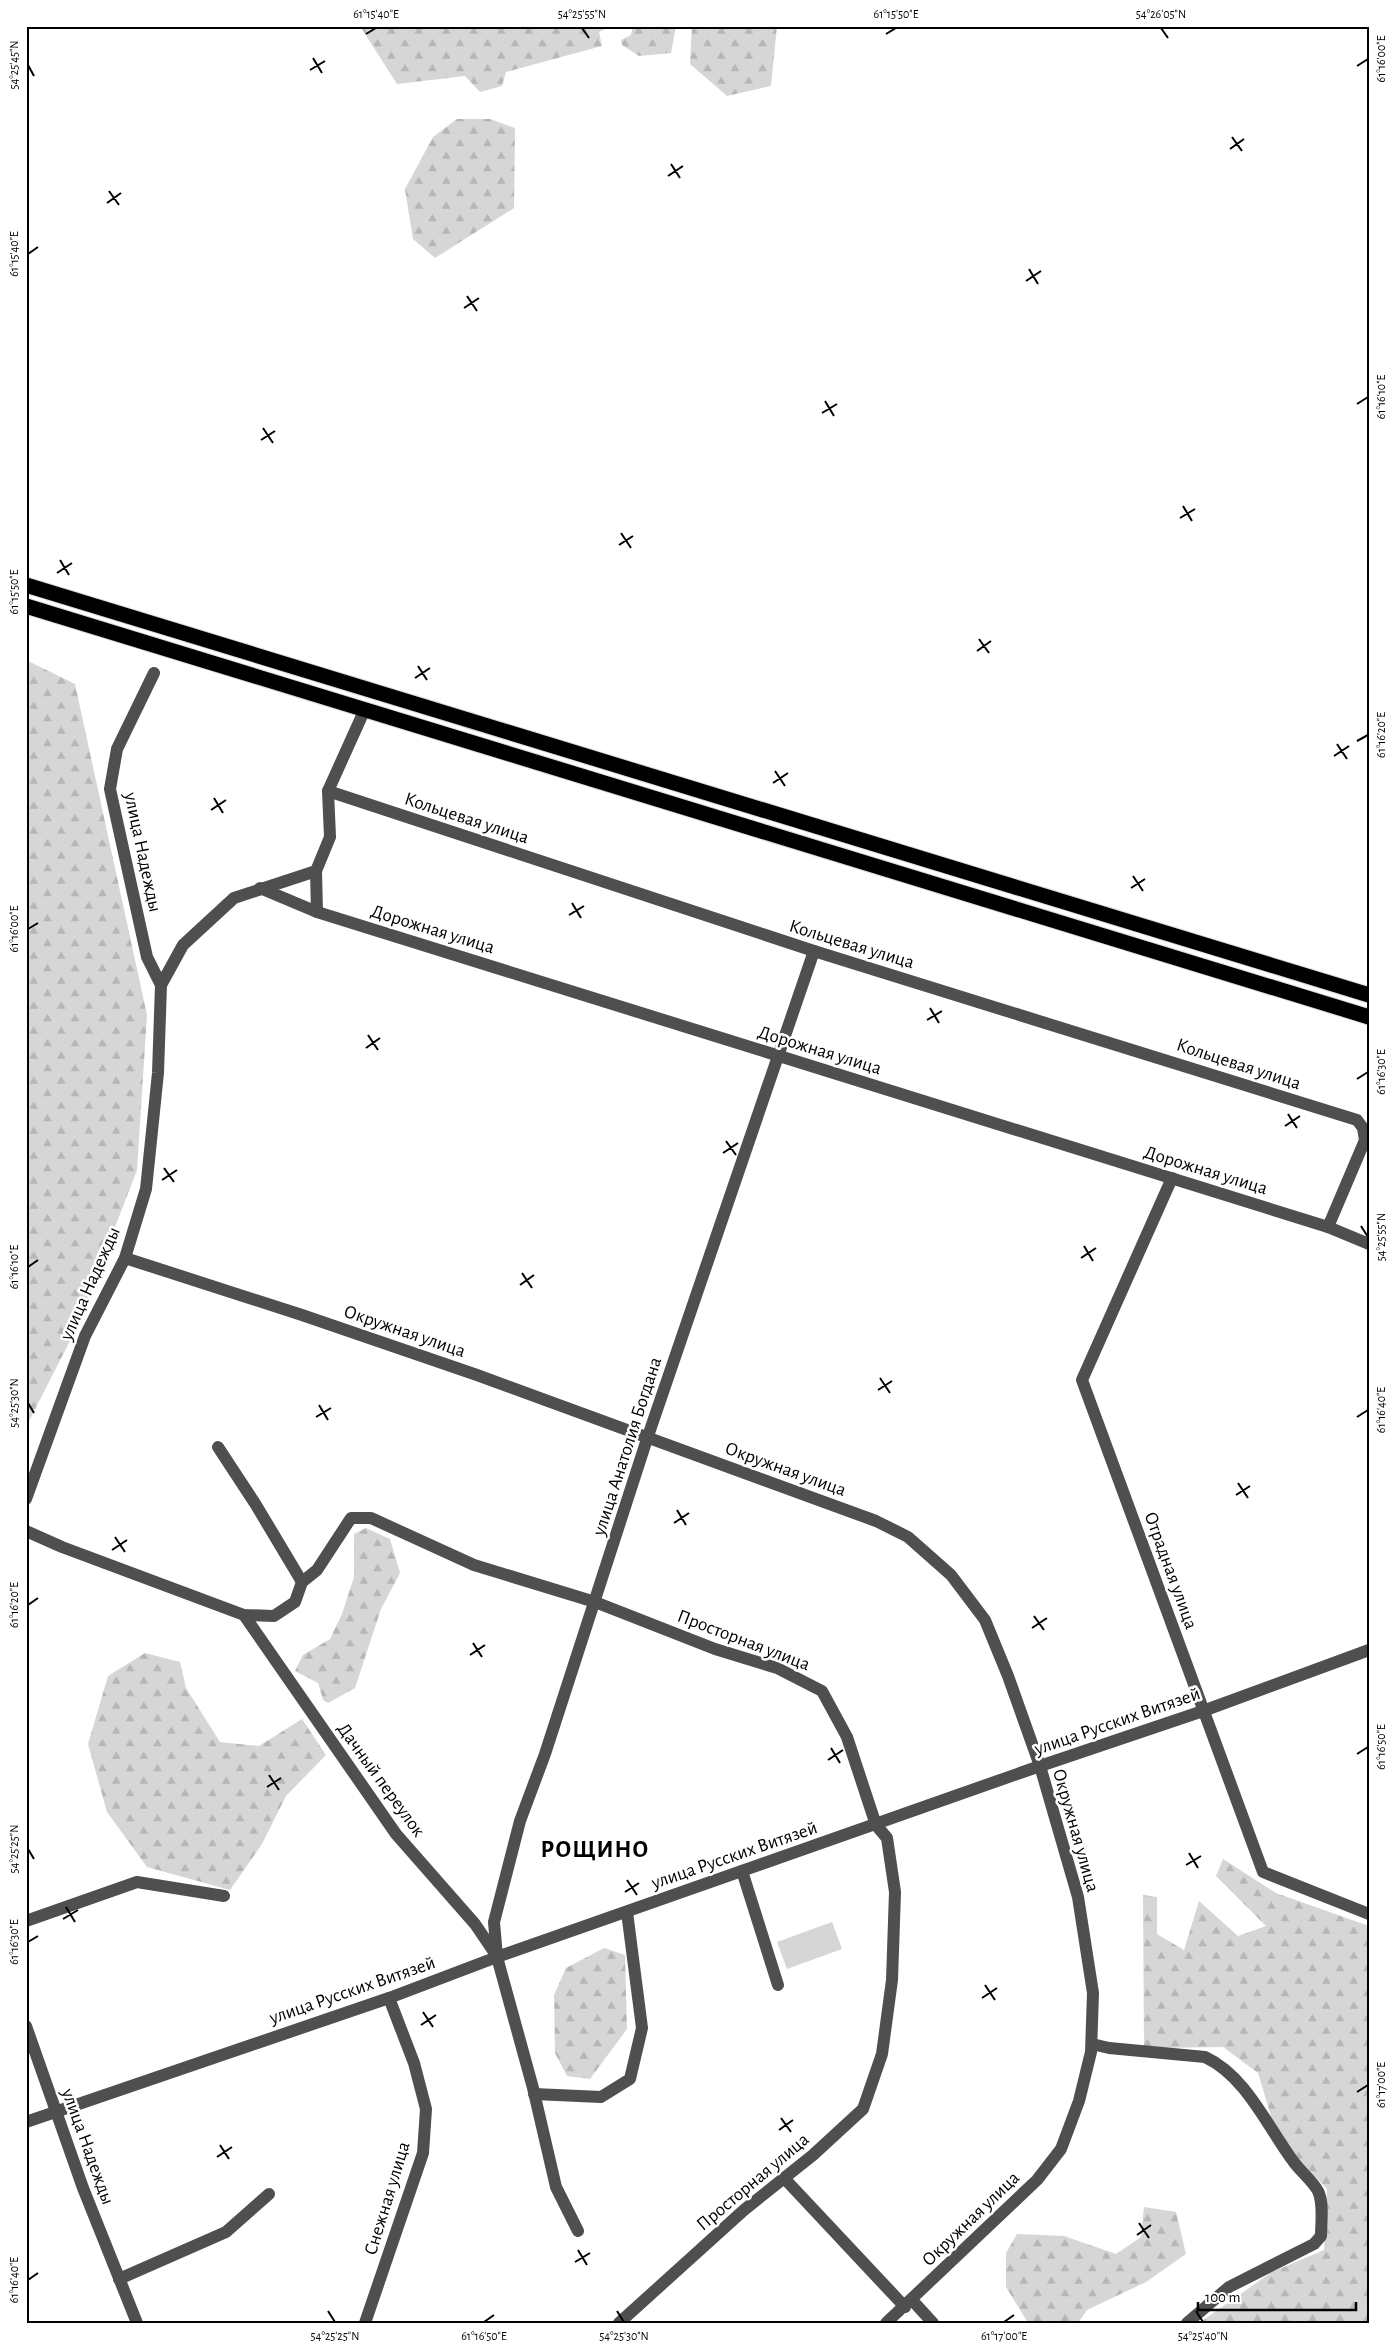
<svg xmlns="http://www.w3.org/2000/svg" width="1395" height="2349" viewBox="0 0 1395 2349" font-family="'Alegreya Sans',sans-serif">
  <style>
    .grass { fill: #d6d6d6 }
    .forest { fill: url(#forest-firs) }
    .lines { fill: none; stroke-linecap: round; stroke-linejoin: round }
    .highway-casing { stroke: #dbdbdb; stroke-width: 17 }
    .minor { stroke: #4f4f4f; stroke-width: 12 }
    .highway { stroke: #000; stroke-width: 15 }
    .ticks { fill: none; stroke: #000; stroke-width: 2 }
    .labels { text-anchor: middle; stroke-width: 5; stroke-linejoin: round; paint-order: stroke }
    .street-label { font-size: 19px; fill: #000; stroke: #fff }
    .district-label { font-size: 24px; font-weight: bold; letter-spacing: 1px; fill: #000; stroke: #fff }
    .neatline { fill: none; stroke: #000; stroke-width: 2 }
    .ticks-label { font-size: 12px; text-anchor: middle; fill: #000 }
  </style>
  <defs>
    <pattern id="forest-firs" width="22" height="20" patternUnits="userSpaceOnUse" patternTransform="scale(1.25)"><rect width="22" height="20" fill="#d6d6d6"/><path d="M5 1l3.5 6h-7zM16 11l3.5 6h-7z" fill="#b6b6b6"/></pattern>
  </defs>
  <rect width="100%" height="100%" fill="#fff"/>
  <path class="grass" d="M832,1922L842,1949L787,1969L777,1942Z"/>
  <g class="forest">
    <path d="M360,26H611L599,32L602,46L506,72L502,86L480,92L465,76L397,84Z"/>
    <path d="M633,26H676L671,53L639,56L622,45L621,40L631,35Z"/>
    <path d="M692,26H777L771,86L727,96L690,64Z"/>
    <path d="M457,119H490L515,128L514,208L435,258L413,239L405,189L433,137Z"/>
    <path d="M26,660L75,684L147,1015L137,1170L75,1331L26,1427Z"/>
    <path d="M366,1528L390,1539L400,1573L381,1609L355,1688L328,1703L323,1700L318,1683L295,1671L303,1655L330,1639L342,1614L354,1577V1534Z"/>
    <path d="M145,1653L180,1662L186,1688L220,1742L259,1746L302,1719L326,1755L286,1796L262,1844L230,1890L147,1867L107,1812L88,1744L108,1676Z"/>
    <path d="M1223,1859L1276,1893L1369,1926V2323H1199L1272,2272L1324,2250L1327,2189L1277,2136L1258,2073L1223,2047L1144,2048L1143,1895L1157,1897V1934L1184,1950L1199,1901L1238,1936L1266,1926L1216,1876Z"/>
    <path d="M604,1948L625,1955L627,2029L590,2079L567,2076L555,2053L554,1995L566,1968Z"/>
    <path d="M1144,2207L1176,2212L1186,2254L1146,2282L1087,2310L1078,2323H1028L1006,2287V2253L1017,2234L1064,2236L1116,2254L1141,2237Z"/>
  </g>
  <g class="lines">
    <defs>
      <g id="highway">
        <path d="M26,585L1369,995"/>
        <path d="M26,606L1369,1017"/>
      </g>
    </defs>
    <use href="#highway" class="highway-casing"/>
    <g class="minor">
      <path d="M154,673L117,749L110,789L147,957L161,985"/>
      <path d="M328,791L814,951L1357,1120L1363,1128L1365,1140L1328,1227"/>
      <path d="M260,888L317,912L1328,1227L1369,1244"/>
      <path d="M317,912L316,871L330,837L328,791L365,709"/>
      <path d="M1172,1178L1082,1380L1263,1872L1369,1914"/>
      <path d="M125,1258L302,1315L477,1375L876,1521L908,1537L951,1575L985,1620L1008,1676L1040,1766L1078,1897L1093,1993L1091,2052L1079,2101L1061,2149L1037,2180L886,2323"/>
      <path d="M218,1447L256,1505L302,1582"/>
      <path d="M26,1499L85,1336L125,1258L146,1189L158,1073L161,985L183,945L234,898L316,871"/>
      <path d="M26,1531L62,1547L244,1615L274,1616L295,1602L302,1582L317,1570L351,1518H371L474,1565L595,1602L715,1649L777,1668L822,1691L847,1737L876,1825L887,1838L895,1892L892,1980L882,2054L863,2109L813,2155L744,2210L619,2323"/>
      <path d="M244,1615L396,1834L475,1924L496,1955"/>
      <path d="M742,1871L778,1985"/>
      <path d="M26,1921L137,1882L224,1896"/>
      <path d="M26,2026L83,2188L137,2323"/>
      <path d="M1092,2044L1109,2048L1205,2057C1246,2076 1267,2126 1293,2161C1300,2171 1312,2180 1318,2191C1324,2203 1321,2223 1321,2236L1314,2244L1229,2287L1187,2323"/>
      <path d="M534,2094L601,2097L630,2079L642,2028L627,1912"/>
      <path d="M26,2122L389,1998L497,1957L1040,1766L1203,1711L1369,1650"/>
      <path d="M784,2178L905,2307"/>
      <path d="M578,2231L556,2187L533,2088L497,1957L494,1922L520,1821L545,1754L647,1439L814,951"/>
      <path d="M119,2279L226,2232L269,2194"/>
      <path d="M912,2300L933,2323"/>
      <path d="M365,2323L423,2153L426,2109L414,2063L389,1998"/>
    </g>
    <use href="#highway" class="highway"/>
  </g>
  <path class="ticks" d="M582,28L589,38M1161,28L1168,38M366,34L376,28M886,34L896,28M313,58L322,73M28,65L34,76M1357,66L1368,59M310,70L325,61M1232,137L1242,151M1230,149L1244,139M671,164L680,178M668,176L683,166M109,191L119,205M107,203L121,193M28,254L38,247M1029,269L1038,284M1026,281L1041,271M467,296L477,311M464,308L479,298M825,401L834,416M1357,404L1368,397M822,413L837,404M263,428L273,443M261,440L275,431M1183,506L1192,521M1180,518L1195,509M621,533L631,548M619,545L633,536M60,560L69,575M57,573L72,563M28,592L38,585M979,639L989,653M977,651L991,641M418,666L427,680M415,678L430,668M1357,741L1368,735M1337,744L1347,759M1334,756L1349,746M775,771L785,786M773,783L788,773M214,798L223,813M211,810L226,800M1133,876L1143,891M1131,888L1145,879M572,903L581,918M569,915L584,906M28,929L38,923M930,1008L939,1023M927,1020L942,1011M368,1035L378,1050M366,1048L380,1038M1357,1079L1368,1072M1288,1114L1297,1128M1285,1126L1300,1116M726,1141L736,1155M723,1153L738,1143M164,1168L174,1182M162,1180L177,1170M1361,1226L1368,1237M1084,1246L1093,1261M1081,1258L1096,1248M28,1267L38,1260M522,1273L532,1288M520,1285L534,1275M880,1378L890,1393M878,1390L892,1381M28,1403L34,1413M319,1405L328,1420M316,1417L331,1408M1357,1417L1368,1410M1238,1483L1248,1498M1236,1495L1250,1486M677,1510L686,1525M674,1523L689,1513M115,1537L125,1552M112,1550L127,1540M28,1605L38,1598M1034,1616L1044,1630M1032,1628L1047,1618M473,1643L482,1657M470,1655L485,1645M831,1748L840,1763M1357,1754L1368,1747M828,1760L843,1750M269,1775L279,1790M267,1787L281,1778M28,1849L34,1859M1189,1853L1198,1868M1186,1865L1201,1856M627,1880L637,1895M625,1892L639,1883M66,1907L75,1922M63,1919L78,1910M28,1942L38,1936M985,1985L995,2000M982,1998L997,1988M423,2012L433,2027M421,2025L436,2015M1357,2092L1368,2085M781,2118L791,2132M779,2130L793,2120M220,2145L229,2159M217,2157L232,2147M1139,2223L1149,2238M1137,2235L1151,2225M578,2250L587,2265M575,2262L590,2253M28,2280L38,2273M328,2311L335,2322M617,2311L624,2322M1196,2311L1203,2322M484,2322L494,2315M1004,2322L1014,2315"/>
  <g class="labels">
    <g class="street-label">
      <text transform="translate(467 817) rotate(18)" y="7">Кольцевая улица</text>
      <text transform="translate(144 852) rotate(78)" y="7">улица Надежды</text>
      <text transform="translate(433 928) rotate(17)" y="7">Дорожная улица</text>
      <text transform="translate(852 943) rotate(17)" y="7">Кольцевая улица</text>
      <text transform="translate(820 1049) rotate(17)" y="7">Дорожная улица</text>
      <text transform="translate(1239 1063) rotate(18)" y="7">Кольцевая улица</text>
      <text transform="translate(1206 1169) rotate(17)" y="7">Дорожная улица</text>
      <text transform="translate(89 1283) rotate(-66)" y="7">улица Надежды</text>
      <text transform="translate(405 1330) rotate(19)" y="7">Окружная улица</text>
      <text transform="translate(626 1446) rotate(-72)" y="7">улица Анатолия Богдана</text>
      <text transform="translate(786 1468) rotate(20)" y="7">Окружная улица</text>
      <text transform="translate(1172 1570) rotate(70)" y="7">Отрадная улица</text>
      <text transform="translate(744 1639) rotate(21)" y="7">Просторная улица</text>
      <text transform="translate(1117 1720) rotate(-19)" y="7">улица Русских Витязей</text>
      <text transform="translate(382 1779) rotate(54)" y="7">Дачный переулок</text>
      <text transform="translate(1077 1830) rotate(74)" y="7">Окружная улица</text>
      <text transform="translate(734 1854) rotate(-19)" y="7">улица Русских Витязей</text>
      <text transform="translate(352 1989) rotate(-19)" y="7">улица Русских Витязей</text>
      <text transform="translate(89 2146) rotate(70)" y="7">улица Надежды</text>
      <text transform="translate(752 2181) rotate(-40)" y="7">Просторная улица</text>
      <text transform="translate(386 2198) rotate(-73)" y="7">Снежная улица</text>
      <text transform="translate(970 2218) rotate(-44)" y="7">Окружная улица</text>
    </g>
    <g class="district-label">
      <text x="595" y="1857">РОЩИНО</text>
    </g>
  </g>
  <rect width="1395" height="2349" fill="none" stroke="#ffffff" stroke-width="55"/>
  <path d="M1198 2302v8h158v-8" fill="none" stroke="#000000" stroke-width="2.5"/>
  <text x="1205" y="2302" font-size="15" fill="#000000" stroke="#ffffff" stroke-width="4" paint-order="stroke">100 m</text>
  <rect x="28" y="28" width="1340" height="2294" class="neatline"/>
  <g class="ticks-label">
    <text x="376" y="18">61°15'40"E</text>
    <text x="582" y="18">54°25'55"N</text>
    <text x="896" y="18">61°15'50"E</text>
    <text x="1161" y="18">54°26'05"N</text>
    <text transform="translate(1381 59) rotate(-90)" y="4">61°16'00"E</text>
    <text transform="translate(14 65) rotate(-90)" y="4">54°25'45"N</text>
    <text transform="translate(14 254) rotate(-90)" y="4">61°15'40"E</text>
    <text transform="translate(1381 397) rotate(-90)" y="4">61°16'10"E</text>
    <text transform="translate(14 592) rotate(-90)" y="4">61°15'50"E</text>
    <text transform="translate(1381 735) rotate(-90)" y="4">61°16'20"E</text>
    <text transform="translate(14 929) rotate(-90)" y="4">61°16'00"E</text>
    <text transform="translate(1381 1072) rotate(-90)" y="4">61°16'30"E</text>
    <text transform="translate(1381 1237) rotate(-90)" y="4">54°25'55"N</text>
    <text transform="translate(14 1267) rotate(-90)" y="4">61°16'10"E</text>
    <text transform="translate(14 1403) rotate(-90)" y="4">54°25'30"N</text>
    <text transform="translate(1381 1410) rotate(-90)" y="4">61°16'40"E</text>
    <text transform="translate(14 1605) rotate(-90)" y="4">61°16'20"E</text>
    <text transform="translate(1381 1747) rotate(-90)" y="4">61°16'50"E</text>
    <text transform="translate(14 1849) rotate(-90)" y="4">54°25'25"N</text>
    <text transform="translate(14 1942) rotate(-90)" y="4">61°16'30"E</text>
    <text transform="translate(1381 2085) rotate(-90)" y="4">61°17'00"E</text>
    <text transform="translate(14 2280) rotate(-90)" y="4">61°16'40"E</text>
    <text x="335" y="2340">54°25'25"N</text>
    <text x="484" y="2340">61°16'50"E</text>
    <text x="624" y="2340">54°25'30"N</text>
    <text x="1004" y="2340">61°17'00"E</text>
    <text x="1203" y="2340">54°25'40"N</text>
  </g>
</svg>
